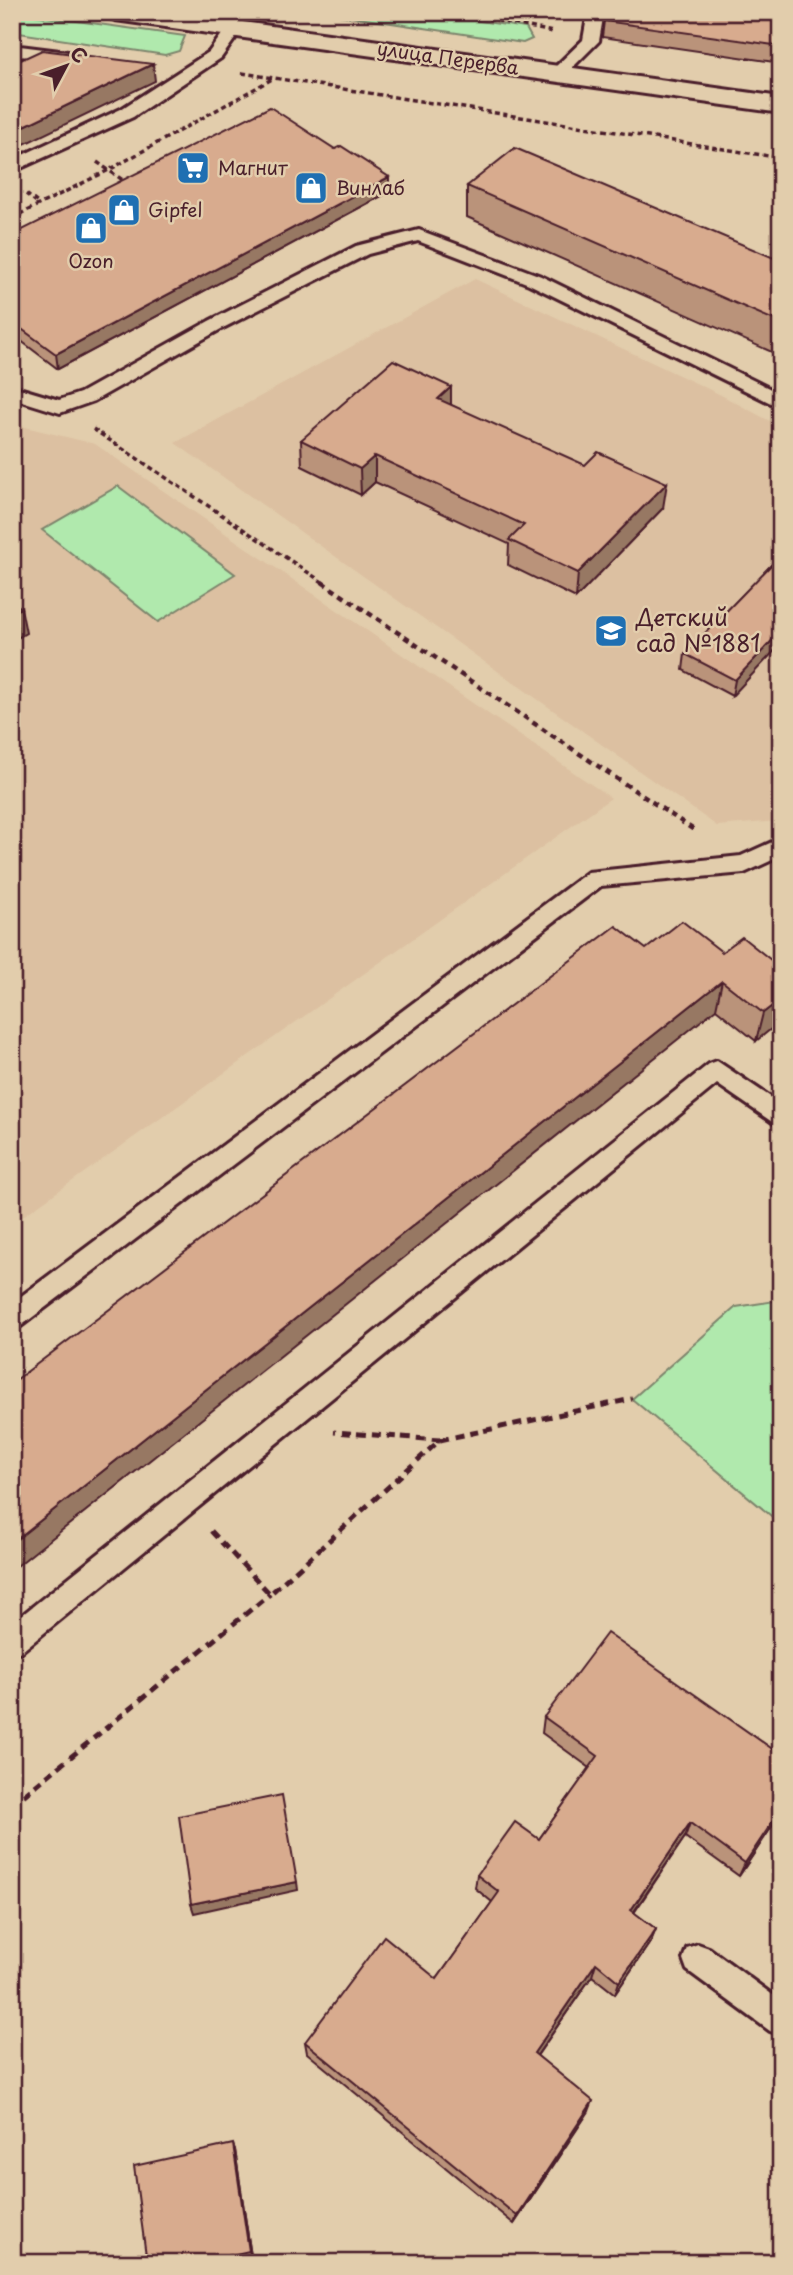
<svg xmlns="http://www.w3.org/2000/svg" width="793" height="2275" viewBox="0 0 793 2275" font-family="'Playpen Sans',sans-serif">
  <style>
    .built { fill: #dcc0a1 }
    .green { fill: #b0e9ad; stroke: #7d846c; stroke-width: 2 }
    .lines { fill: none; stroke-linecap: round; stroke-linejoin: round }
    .service-casing { stroke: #4a1f2b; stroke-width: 6 }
    .secondary-casing { stroke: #4a1f2b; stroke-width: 6 }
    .path-far2 { stroke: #4a1f2b; stroke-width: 3.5; stroke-dasharray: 5 3.5; stroke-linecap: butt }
    .path-far1 { stroke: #4a1f2b; stroke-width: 4.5; stroke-dasharray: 6 5; stroke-linecap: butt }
    .path { stroke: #4a1f2b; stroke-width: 5; stroke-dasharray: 9 6; stroke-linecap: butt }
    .service { fill: #e2cdac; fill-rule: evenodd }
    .secondary { fill: #e2cdac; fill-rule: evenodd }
    .wall { fill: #ba937a; stroke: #4a1f2b; stroke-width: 2 }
    .shaded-wall { fill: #977863; stroke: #4a1f2b; stroke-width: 2 }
    .building { fill: #d8ab8e; stroke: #4a1f2b; stroke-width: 2 }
    .labels { text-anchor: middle; stroke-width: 5; stroke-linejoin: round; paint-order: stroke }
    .far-street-label { font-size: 19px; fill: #4a1f2b; stroke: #e2cdac }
    .far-poi-label { font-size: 19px; fill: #4a1f2b; stroke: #e2cdac; text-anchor: start }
    .poi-label { font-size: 23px; fill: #4a1f2b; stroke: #e2cdac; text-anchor: start }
  </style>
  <rect width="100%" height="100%" fill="#e2cdac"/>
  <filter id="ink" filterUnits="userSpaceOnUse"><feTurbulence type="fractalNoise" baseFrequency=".0143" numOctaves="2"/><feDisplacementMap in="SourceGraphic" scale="14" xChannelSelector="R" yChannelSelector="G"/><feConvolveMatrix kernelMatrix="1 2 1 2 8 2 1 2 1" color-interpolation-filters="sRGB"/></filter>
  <g filter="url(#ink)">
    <g class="built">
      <path d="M475,279L721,395L781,427V818L778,821L717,826L175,443Z"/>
      <path d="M21,426L95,444L611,798L12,1224V430Z"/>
    </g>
    <g class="green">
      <path d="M12,12L185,36L179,51L165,55L12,32Z"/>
      <path d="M319,12H419L526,28L532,39L523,43Z"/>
      <path d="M118,486L235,574L158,622L42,530Z"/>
      <path d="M781,1300V1515L776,1520L632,1399L736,1307Z"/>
    </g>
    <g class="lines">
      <defs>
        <g id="service">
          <path d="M588,12H604L599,41L563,77H551V71L583,40Z"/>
          <path d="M234,24L242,29L221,58L133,117L12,172V160L121,109L209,52L228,26Z"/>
          <path d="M12,45L68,52L76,57L68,62L12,55Z"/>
          <path d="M419,230L541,276L781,394V408L529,284L418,241L368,254L221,329L94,401L60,413L12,398V386L59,400L80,393L209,321L356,246Z"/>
          <path d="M781,838V856L744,873L601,886L21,1326L12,1329V1303L588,872L741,856Z"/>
          <path d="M717,1061L781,1104V1128L717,1084L22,1651L12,1654V1623L709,1064Z"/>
          <path d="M698,1944L709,1948L781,2001V2035L770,2031L687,1970L683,1959L687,1948Z"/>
        </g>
        <path id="secondary" d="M103,12H171L781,97V113L115,20L106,17Z"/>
      </defs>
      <use href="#service" class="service-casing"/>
      <use href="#secondary" class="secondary-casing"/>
      <g class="path-far2">
        <path d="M455,12L553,32"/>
        <path d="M242,73L781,158"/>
        <path d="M97,162L127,183"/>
        <path d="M26,194L39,204"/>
        <path d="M12,218L109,170L272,79"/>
        <path d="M93,429L324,583"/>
      </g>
      <path class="path-far1" d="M322,582L697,832"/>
      <g class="path">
        <path d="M440,1440L632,1399"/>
        <path d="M211,1531L270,1594L440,1440L334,1432"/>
        <path d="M12,1805L270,1594"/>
      </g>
      <use href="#service" class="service"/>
      <use href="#secondary" class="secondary"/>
    </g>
    <g class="wall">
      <path d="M531,12H586L584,20Z"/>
      <path d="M781,12V63L602,37L604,21Z"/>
      <path d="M467,186L781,261V356L467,217Z"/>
      <path d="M389,192L58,369L12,334V235Z"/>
      <path d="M451,387V405L663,508L576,598L508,565L509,544L375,482L361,495L302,466L301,440Z"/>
      <path d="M776,560L732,696L683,670L685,654Z"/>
      <path d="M646,949L722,952L771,960L781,952L756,1041L716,1009Z"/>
      <path d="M544,1717L781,1813L739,1876L685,1837L634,1913L656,1929L651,1941L615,1994L592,1976L537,2056L589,2111L514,2224L307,2053L305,2042L437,1979L492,1902L475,1888L477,1875L539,1839L590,1768L542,1733Z"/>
      <path d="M235,2150L251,2256L219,2263H147Z"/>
    </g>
    <g class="shaded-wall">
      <path d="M153,64L155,81L12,150V132Z"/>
      <path d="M389,177V192L58,369L56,354Z"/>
      <path d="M451,387V412L438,399Z"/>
      <path d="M375,456V482L361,495L360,469Z"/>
      <path d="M667,483L663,508L576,598L578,573Z"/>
      <path d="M21,608L26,633L12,641V613Z"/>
      <path d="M781,631V644L732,696L735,680Z"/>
      <path d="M722,981L716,1009L12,1570V1543Z"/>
      <path d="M781,999V1021L756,1041L763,1013Z"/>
      <path d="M781,1809V1813L739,1876L745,1863Z"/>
      <path d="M690,1823L685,1837L626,1923L631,1910Z"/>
      <path d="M297,1882L298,1890L194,1913L191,1904Z"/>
      <path d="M656,1929L651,1941L615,1994L619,1982Z"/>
      <path d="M596,1963L592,1976L531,2064L534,2053Z"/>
      <path d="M593,2101L589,2111L514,2224L517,2216Z"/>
      <path d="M233,2144L235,2150L251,2256L249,2251Z"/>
    </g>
    <g class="building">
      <path d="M605,12H781V46L604,21Z"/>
      <path d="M42,50L153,64L12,132V64Z"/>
      <path d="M270,107L335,149L341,146L389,177L56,354L12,322V235Z"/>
      <path d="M515,148L781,261V323L467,186Z"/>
      <path d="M393,360L451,387L438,399L585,465L598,452L667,483L578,573L509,540L524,525L375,456L360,469L301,440Z"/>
      <path d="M776,560L781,562V631L735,680L685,654Z"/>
      <path d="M12,600L21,608L12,613Z"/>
      <path d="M682,921L722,952L742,937L771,960L781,952V999L763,1013L722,981L12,1543V1383L616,926L646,949Z"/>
      <path d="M607,1633L781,1755V1809L745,1863L690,1823L631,1910L656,1929L619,1982L596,1963L534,2053L593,2101L517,2216L305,2042L384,1936L437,1979L499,1892L477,1875L515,1822L539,1839L598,1756L544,1717Z"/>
      <path d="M282,1795L297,1882L191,1904L179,1816Z"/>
      <path d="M233,2144L249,2251L197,2263H147L134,2166Z"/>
    </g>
  </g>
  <defs>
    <symbol id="supermarket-square" viewBox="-11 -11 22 22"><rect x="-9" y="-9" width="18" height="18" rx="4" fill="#1f6fb2" stroke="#e2cdac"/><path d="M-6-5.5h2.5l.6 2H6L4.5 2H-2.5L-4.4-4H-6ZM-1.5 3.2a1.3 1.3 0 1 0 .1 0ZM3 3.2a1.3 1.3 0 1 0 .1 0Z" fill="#fff"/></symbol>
    <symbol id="shop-square" viewBox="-11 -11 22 22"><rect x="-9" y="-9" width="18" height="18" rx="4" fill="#1f6fb2" stroke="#e2cdac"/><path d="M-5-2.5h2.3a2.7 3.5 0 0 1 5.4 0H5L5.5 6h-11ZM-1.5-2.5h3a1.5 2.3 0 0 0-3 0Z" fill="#fff"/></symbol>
    <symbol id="school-square" viewBox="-11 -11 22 22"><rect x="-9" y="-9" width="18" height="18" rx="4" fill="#1f6fb2" stroke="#e2cdac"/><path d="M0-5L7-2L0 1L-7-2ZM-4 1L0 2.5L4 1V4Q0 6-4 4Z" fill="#fff"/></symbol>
  </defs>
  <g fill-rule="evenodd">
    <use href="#supermarket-square" x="174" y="149" width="38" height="38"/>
    <use href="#shop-square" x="292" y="169" width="38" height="38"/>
    <use href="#shop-square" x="105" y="191" width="38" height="38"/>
    <use href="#shop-square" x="72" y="209" width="38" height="38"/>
    <use href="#school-square" x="592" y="612" width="38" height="38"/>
  </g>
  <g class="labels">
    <g class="far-street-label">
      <text transform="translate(448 58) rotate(8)" y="7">улица Перерва</text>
    </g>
    <g class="far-poi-label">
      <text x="218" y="175">Магнит</text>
      <text x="336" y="195">Винлаб</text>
      <text x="148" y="217">Gipfel</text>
      <text x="91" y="268" text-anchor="middle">Ozon</text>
    </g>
    <g class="poi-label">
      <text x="636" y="626">Детский<tspan x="636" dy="26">сад №1881</tspan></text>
    </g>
  </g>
  <rect width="793" height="2275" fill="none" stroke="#e2cdac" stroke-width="42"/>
  <rect x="21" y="21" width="751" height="2233" fill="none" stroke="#4a1f2b" stroke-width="2.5" filter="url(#ink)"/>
  <g transform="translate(66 66) rotate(49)" stroke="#e2cdac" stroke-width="5" paint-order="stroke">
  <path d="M0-5L12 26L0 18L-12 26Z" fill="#4a1f2b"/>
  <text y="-10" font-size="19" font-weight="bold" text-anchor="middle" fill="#4a1f2b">С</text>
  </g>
</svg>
